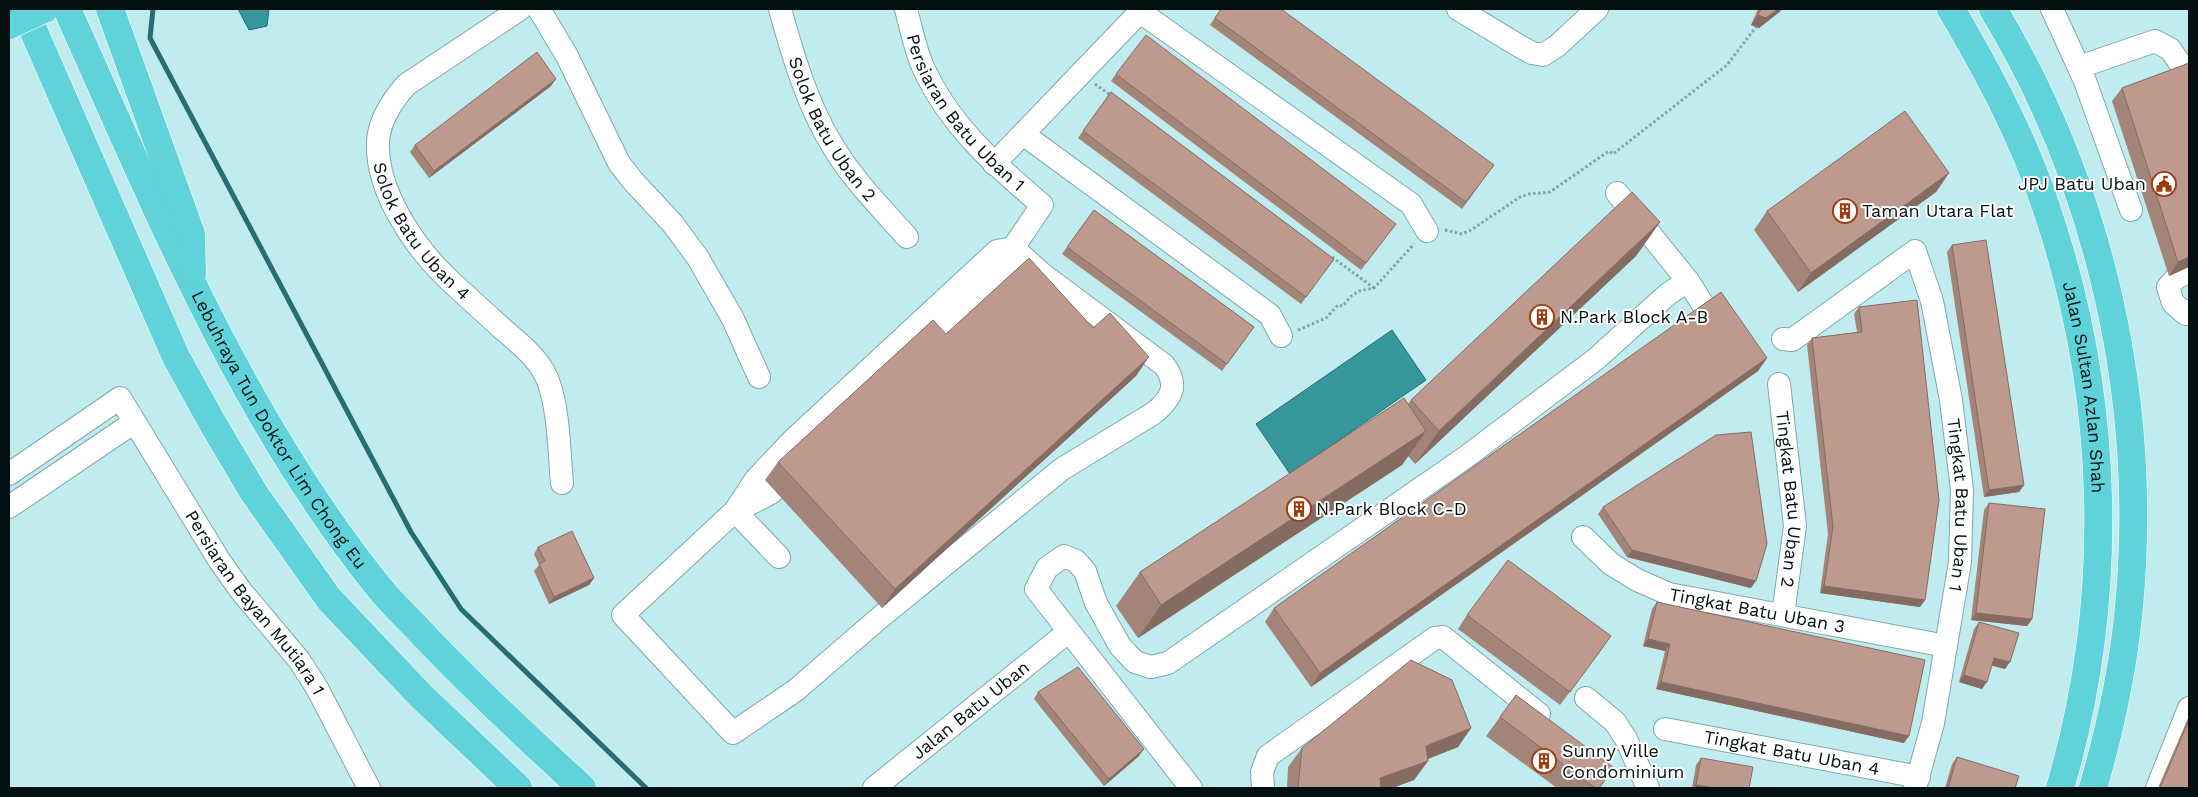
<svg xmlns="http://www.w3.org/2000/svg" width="2198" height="797" viewBox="0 0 2198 797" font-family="'Work Sans',sans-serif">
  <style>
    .water { fill: #35979c; stroke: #266e72 }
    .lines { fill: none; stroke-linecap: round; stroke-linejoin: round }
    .stream { stroke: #266e72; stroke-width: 5 }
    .minor-casing { stroke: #7ea9ac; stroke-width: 24 }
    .highway-casing { stroke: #fff; stroke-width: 29 }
    .path { stroke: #82a4a7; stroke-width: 3; stroke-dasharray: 2.5 2.5; stroke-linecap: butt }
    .minor { stroke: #fff; stroke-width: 22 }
    .highway { stroke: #5fd3d9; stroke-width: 28 }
    .highway-bridge-casing { stroke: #fff; stroke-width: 29; stroke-linecap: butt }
    .highway-bridge { stroke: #5fd3d9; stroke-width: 28 }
    .wall { fill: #a38479 }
    .shaded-wall { fill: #846c63 }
    .building { fill: #bd9a8d; stroke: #846c63 }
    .labels { text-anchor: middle; stroke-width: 4; stroke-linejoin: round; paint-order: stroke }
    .street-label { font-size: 18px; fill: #021011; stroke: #fff }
    .poi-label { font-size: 18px; fill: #021011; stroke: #fff; text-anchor: start }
  </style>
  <rect width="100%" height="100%" fill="#c0ecef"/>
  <g class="water">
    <path d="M238,9H269L267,26L249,30Z"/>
    <path d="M1392,330L1426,380L1290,474L1256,424Z"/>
  </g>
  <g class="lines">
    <path class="stream" d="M153,9L150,38L411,532L461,609L646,788"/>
    <defs>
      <g id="minor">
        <path id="s1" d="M520,9L406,85C392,101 379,120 378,142C376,190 413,245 446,277C465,295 485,313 505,331C519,343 535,356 544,372C559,399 559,452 562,483"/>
        <path d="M539,9L567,56L619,163L633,181L673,224L698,258L733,319L759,377"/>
        <path id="s2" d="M780,9C793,56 808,107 834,148C854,181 882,209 907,237"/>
        <path id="s3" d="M906,9C911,28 915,49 923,67C949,125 995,165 1042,205L1013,248L1010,264L917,349"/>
        <path d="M1458,9L1521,47L1532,53L1543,55L1557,46L1597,9"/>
        <path d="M2052,9L2085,81L2131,210"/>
        <path d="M2079,67L2155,41L2170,49L2189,76"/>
        <path d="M1023,134L1270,315L1281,336"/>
        <path d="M994,164L1134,18L1140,15L1146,16L1411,204L1427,231"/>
        <path d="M1013,248L1041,273L1164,365C1179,385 1172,398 1154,413L1062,469L877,620L796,690L733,733L623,615L735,511L756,479L794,439L997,251Z"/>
        <path d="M2189,272L2177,277L2168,287L2173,303L2186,314L2189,311"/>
        <path d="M1688,281L1720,331"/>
        <path id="s4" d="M1783,339L1792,340L1915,251L1932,301L1951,400L1962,490L1960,562L1933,723L1915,788"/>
        <path id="s5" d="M1779,384L1795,526L1783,615"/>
        <path id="s6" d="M9,474L120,398L219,560L241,591L299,660L317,688L369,788"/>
        <path d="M9,507L133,423"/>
        <path d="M735,511L779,557"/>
        <path d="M736,511L771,493L794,470"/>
        <path id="s7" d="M1583,537L1611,564L1637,580L1669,594L1946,646"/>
        <path d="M1586,698L1615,722L1626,739L1648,788"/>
        <path id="s8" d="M1665,729L1919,777"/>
        <path id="s9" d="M874,788L1068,632"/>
        <path d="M1191,788L1036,589L1047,568L1064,556L1076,561L1085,571L1096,603L1120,646L1135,662L1151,667L1168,663L1466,457L1596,359L1668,294L1688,281L1617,193"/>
        <path d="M1263,788L1262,772L1268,756L1435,638L1443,637L1539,714"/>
        <path d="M2157,788L2189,708"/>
      </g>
      <g id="highway">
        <path d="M24,9L176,357L213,424L254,493L329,599L421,696L518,788"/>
        <path id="s10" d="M67,9C156,207 240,414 377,585C388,599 402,613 415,626C468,683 525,735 582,788"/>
        <path d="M110,9L191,234L192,273"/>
        <path id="s11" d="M1951,9C1988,72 2023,137 2046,207C2110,395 2116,598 2060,788"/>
        <path d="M1993,9C2102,189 2150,408 2128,617C2122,674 2109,733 2093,788"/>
      </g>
    </defs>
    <use href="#minor" class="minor-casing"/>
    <use href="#highway" class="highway-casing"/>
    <g class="path">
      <path d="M1095,84L1113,97"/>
      <path d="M1445,230L1462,234L1471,230L1520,197L1529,194L1550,192L1609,151L1613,154L1727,65L1756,27"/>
      <path d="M1332,257L1374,288"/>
      <path d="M1298,330L1326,318L1338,305L1343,306L1351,296L1359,291L1374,288L1414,244"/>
    </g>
    <use href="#minor" class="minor"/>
    <use href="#highway" class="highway"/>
    <defs>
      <path id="highway-bridge" d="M9,25L44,9"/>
    </defs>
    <use href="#highway-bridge" class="highway-bridge-casing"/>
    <use href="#highway-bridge" class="highway-bridge"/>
  </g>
  <g class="wall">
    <path d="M1221,9L1494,165L1462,209L1210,25Z"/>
    <path d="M1758,9H1783L1759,28L1751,25Z"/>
    <path d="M2189,63V267L2169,276L2112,101L2122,88Z"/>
    <path d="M1116,74L1396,224L1361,270L1111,81Z"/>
    <path d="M551,86L429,178L410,152L415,145Z"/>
    <path d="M1111,92L1334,259L1301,304L1078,138Z"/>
    <path d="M1949,173L1936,192L1798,292L1754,230L1767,211Z"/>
    <path d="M1094,210L1254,327L1222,371L1062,254Z"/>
    <path d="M1660,222L1636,256L1415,464L1408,456L1402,465L1138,638L1116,606L1140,572L1408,404L1411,400Z"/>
    <path d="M1952,245L2024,485L2019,492L1984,497L1947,252Z"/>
    <path d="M1859,307L1925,600L1920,607L1820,593L1828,534L1807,345L1812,338L1857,332L1854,314Z"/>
    <path d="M1093,328L1136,376L882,608L765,480L778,462L946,334Z"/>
    <path d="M1767,358L1758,371L1311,687L1265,622L1274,608Z"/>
    <path d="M1989,503L2032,619L2027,626L1971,620L1984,510Z"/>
    <path d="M1603,507L1751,588L1627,557L1598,514Z"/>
    <path d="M538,547L594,578L589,585L549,604L534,571L539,565L534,554Z"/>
    <path d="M1657,602L1904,743L1656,689L1665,651L1643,646L1652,609Z"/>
    <path d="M1467,615L1602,649L1560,705L1458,629Z"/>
    <path d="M1979,622L2005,669L1992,665L1982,689L1959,682L1974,629Z"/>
    <path d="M1038,692L1139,756L1104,786L1034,699Z"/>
    <path d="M2189,716V788H2158Z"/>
    <path d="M1500,717L1600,788H1557L1486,736Z"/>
    <path d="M1471,728L1458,747L1427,759L1428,761L1414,780L1392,788H1287L1288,767L1302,748Z"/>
    <path d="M1957,757L2015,788H1945L1952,764Z"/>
    <path d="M1701,758L1749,788H1692L1696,765Z"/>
  </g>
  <g class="shaded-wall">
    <path d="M1778,9H1783L1759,28L1751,25L1758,15Z"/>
    <path d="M556,79L551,86L429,178L434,171Z"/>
    <path d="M1949,173L1936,192L1798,292L1811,273Z"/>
    <path d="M1660,222L1636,256L1415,464L1439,431Z"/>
    <path d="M2189,257V267L2169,276L2178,262Z"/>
    <path d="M1149,357L1136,376L882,608L895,589Z"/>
    <path d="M1767,358L1758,371L1311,687L1320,673Z"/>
    <path d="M1426,431L1402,465L1138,638L1161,605Z"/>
    <path d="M2024,485L2019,492L1984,497L1989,490Z"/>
    <path d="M1632,550L1756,581L1751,588L1627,557Z"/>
    <path d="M594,578L589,585L549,604L554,597Z"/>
    <path d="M1824,586L1925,600L1920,607L1820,593Z"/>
    <path d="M1976,613L2032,619L2027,626L1971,620Z"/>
    <path d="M1648,639L1670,644L1665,651L1643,646Z"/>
    <path d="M1994,658L2010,662L2005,669L1989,665Z"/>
    <path d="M1964,675L1987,682L1982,689L1959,682Z"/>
    <path d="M1661,682L1909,736L1904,743L1656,689Z"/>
    <path d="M1471,728L1458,747L1413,765L1426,746Z"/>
    <path d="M1144,749L1139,756L1104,786L1109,779Z"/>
    <path d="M1428,761L1414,780L1392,788H1373L1380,778Z"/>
    <path d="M1696,785L1715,788H1694Z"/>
  </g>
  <g class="building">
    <path d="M1221,9H1281L1494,165L1466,202L1215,18Z"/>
    <path d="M1761,9H1778L1766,18L1758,15Z"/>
    <path d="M1146,35L1396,224L1366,263L1116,74Z"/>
    <path d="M537,52L556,79L434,171L415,145Z"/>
    <path d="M2189,63V257L2178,262L2122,88Z"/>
    <path d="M1111,92L1334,259L1306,297L1083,131Z"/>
    <path d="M1905,111L1949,173L1811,273L1767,211Z"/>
    <path d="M1632,192L1660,222L1439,431L1411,400Z"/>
    <path d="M1094,210L1254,327L1227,364L1067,247Z"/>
    <path d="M1986,240L2024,485L1989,490L1952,245Z"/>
    <path d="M1029,258L1093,328L1110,313L1149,357L895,589L778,462L933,320L946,334Z"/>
    <path d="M1721,292L1767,358L1320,673L1274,608Z"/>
    <path d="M1917,300L1939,500L1925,600L1824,586L1833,527L1812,338L1862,332L1859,307Z"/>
    <path d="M1404,398L1426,431L1161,605L1140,572Z"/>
    <path d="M1751,432L1767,544L1756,581L1632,550L1603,507L1716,435Z"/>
    <path d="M1989,503L2045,509L2032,619L1976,613Z"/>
    <path d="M572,531L594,578L554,597L539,564L545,561L538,547Z"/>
    <path d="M1508,560L1611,636L1570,692L1467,615Z"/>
    <path d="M1657,602L1925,660L1909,736L1661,682L1670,644L1648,639Z"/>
    <path d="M1979,622L2019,633L2010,662L1994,658L1987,682L1964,675Z"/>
    <path d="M1411,660L1452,680L1471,728L1426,746L1428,761L1380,778L1381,788H1298L1302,748Z"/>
    <path d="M1078,667L1144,749L1109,779L1038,692Z"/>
    <path d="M1516,695L1614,768L1599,788H1595L1500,717Z"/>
    <path d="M2189,720V788H2160Z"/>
    <path d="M1957,757L2019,776L2015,788H1948Z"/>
    <path d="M1701,758L1753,767L1749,788H1715L1696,785Z"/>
  </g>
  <defs>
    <symbol id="civic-ring" viewBox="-11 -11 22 22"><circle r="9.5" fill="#fff" stroke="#a03b0e" stroke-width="1.5"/><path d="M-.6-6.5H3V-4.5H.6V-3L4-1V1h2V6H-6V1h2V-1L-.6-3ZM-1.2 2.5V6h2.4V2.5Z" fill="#a03b0e"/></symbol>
    <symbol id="building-ring" viewBox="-11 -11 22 22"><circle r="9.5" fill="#fff" stroke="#a03b0e" stroke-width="1.5"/><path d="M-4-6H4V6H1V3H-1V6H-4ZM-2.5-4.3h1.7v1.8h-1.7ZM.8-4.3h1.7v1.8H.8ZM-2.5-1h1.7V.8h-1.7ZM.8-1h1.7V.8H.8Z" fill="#a03b0e"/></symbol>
  </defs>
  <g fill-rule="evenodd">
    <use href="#civic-ring" x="2150" y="170" width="28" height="28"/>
    <use href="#building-ring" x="1831" y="197" width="28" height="28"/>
    <use href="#building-ring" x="1528" y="303" width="28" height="28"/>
    <use href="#building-ring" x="1285" y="495" width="28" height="28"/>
    <use href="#building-ring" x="1530" y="747" width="28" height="28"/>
  </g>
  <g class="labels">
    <g class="street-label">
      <text dy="6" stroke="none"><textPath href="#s3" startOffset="122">Persiaran Batu Uban 1</textPath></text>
      <text dy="6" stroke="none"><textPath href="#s2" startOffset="132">Solok Batu Uban 2</textPath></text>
      <text dy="6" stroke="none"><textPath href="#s1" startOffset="304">Solok Batu Uban 4</textPath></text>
      <text dy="6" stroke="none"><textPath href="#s11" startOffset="405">Jalan Sultan Azlan Shah</textPath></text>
      <text dy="6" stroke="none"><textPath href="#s10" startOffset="472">Lebuhraya Tun Doktor Lim Chong Eu</textPath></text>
      <text dy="6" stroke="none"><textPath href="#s5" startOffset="116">Tingkat Batu Uban 2</textPath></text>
      <text dy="6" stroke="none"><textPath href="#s4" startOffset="420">Tingkat Batu Uban 1</textPath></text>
      <text dy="6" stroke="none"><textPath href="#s6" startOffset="380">Persiaran Bayan Mutiara 1</textPath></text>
      <text dy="6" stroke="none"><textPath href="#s7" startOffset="194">Tingkat Batu Uban 3</textPath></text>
      <text dy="6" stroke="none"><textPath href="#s9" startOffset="124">Jalan Batu Uban</textPath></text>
      <text dy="6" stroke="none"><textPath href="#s8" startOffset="129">Tingkat Batu Uban 4</textPath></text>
    </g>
    <g class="poi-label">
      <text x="2146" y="190" text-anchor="end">JPJ Batu Uban</text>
      <text x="1862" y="217">Taman Utara Flat</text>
      <text x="1560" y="323">N.Park Block A-B</text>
      <text x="1316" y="515">N.Park Block C-D</text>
      <text x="1562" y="757">Sunny Ville<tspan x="1562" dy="21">Condominium</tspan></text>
    </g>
  </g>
  <rect width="2198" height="797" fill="none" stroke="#021011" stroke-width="20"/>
</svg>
